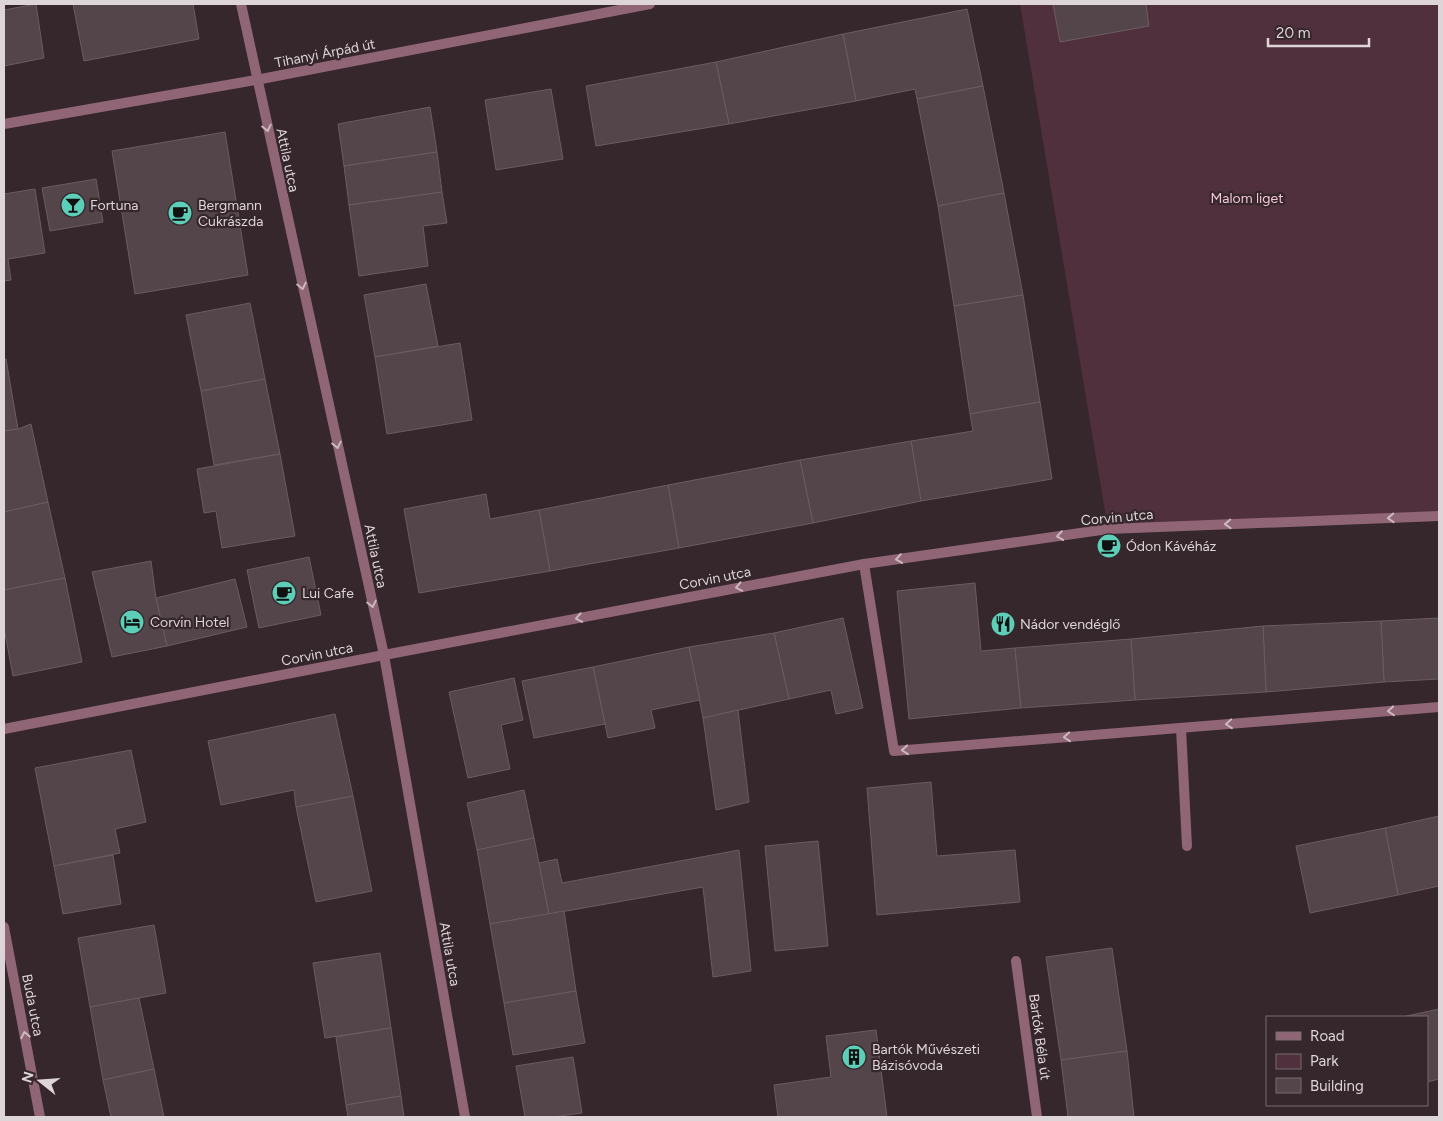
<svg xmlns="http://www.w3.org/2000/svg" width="1443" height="1121" viewBox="0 0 1443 1121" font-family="Figtree,sans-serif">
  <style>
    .green { fill: #51303d }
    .building { fill: #54454a; stroke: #6c5c62 }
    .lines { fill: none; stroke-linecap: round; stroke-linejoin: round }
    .service { stroke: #906575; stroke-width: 10 }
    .minor { stroke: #906575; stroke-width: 10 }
    .tertiary { stroke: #906575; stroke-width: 10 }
    .oneway { stroke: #cab9bf }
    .labels { text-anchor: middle; stroke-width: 4.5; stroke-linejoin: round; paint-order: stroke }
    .street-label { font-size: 14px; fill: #ded5d8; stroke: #35272c }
    .park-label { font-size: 14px; fill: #f5c4d6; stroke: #35272c }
    .poi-label { font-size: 14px; fill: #ded5d8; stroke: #35272c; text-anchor: start }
  </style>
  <rect width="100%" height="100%" fill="#35272c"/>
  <path class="green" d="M1020,4H1439V516L1108,529Z"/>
  <g class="building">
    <path d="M36,4L44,58L4,66V10Z"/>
    <path d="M73,4H193L199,39L84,61Z"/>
    <path d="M1053,4H1146L1149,26L1060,42Z"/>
    <path d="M967,9L983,86L917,99L915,89L856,101L843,34Z"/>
    <path d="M843,34L856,101L729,124L716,62Z"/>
    <path d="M716,62L729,124L596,146L586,86Z"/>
    <path d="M983,86L1004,193L938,206L917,99Z"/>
    <path d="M551,89L563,159L496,170L485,100Z"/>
    <path d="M430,107L437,152L344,166L338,124Z"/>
    <path d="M225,132L248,275L135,294L112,151Z"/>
    <path d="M437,152L442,192L349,205L344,166Z"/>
    <path d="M96,179L103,222L50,231L42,188Z"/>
    <path d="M35,189L45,253L8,259L11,280L4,281V194Z"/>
    <path d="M442,192L447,223L423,226L428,266L359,276L349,205Z"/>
    <path d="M1004,193L1023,295L954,306L938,206Z"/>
    <path d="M426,284L438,346L375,357L364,295Z"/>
    <path d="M1023,295L1040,402L970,414L954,306Z"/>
    <path d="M250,303L265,379L201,391L186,315Z"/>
    <path d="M460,343L472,420L387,434L375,357Z"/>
    <path d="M4,359H6L18,429L4,431Z"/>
    <path d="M265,379L280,454L214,465L201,391Z"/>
    <path d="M1040,402L1052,479L921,501L911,441L973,431L970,414Z"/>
    <path d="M31,424L48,502L4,512V431L18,429Z"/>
    <path d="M911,441L921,501L813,523L800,460Z"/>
    <path d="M280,454L295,536L222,548L216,511L204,513L197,469Z"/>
    <path d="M800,460L813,523L679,548L668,485Z"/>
    <path d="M668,485L679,548L550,571L539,510Z"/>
    <path d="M486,494L490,519L539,510L550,571L419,593L404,509Z"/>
    <path d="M48,502L65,578L4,590V512Z"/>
    <path d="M309,557L321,615L259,628L247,570Z"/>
    <path d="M151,561L156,598L167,646L112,657L92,572Z"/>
    <path d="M65,578L82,662L13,676L4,628V590Z"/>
    <path d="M235,579L247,627L167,646L156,598Z"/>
    <path d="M975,583L981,651L1015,648L1021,708L909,719L897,591Z"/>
    <path d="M843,618L863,708L836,714L831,690L789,699L774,633Z"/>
    <path d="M1439,618V679L1384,682L1381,621Z"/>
    <path d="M1381,621L1384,682L1266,692L1263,626Z"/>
    <path d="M1263,626L1266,692L1135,700L1131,639Z"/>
    <path d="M774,633L789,699L703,718L689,647Z"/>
    <path d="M1131,639L1135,700L1021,708L1015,648Z"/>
    <path d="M689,647L700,700L651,710L655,728L608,738L593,667Z"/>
    <path d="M593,667L605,724L534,738L522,681Z"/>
    <path d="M514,678L523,720L501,725L510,769L468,778L449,692Z"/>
    <path d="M738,710L749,802L716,810L703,718Z"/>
    <path d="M335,714L353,796L296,807L294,790L221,805L208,741Z"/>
    <path d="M131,750L146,822L115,829L120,853L54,866L35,768Z"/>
    <path d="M931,782L937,856L1015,850L1020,902L877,915L867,788Z"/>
    <path d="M524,790L534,838L477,850L467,803Z"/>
    <path d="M353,796L372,891L316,902L296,807Z"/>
    <path d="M1439,816V886L1398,895L1385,828Z"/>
    <path d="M1385,828L1398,895L1310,913L1296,846Z"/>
    <path d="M534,838L549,914L490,924L477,850Z"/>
    <path d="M818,841L828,946L775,951L765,846Z"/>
    <path d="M739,850L751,971L713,977L703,887L549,914L539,863L557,859L562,883Z"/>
    <path d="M113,855L121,904L63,914L54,866Z"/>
    <path d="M564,911L576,991L504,1003L490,924Z"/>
    <path d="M154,925L166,993L90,1007L78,938Z"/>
    <path d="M1112,948L1127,1051L1061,1060L1046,957Z"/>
    <path d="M380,953L391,1028L325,1038L313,963Z"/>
    <path d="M576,991L585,1043L513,1055L504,1003Z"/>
    <path d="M139,998L154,1069L103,1080L90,1007Z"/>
    <path d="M1439,1009V1079L1427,1082V1017H1402Z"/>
    <path d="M391,1028L401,1096L346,1105L336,1037Z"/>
    <path d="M876,1030L887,1117H778L774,1085L831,1077L826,1036Z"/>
    <path d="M1127,1051L1134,1117H1068L1061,1060Z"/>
    <path d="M573,1057L582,1113L553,1117H525L516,1066Z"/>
    <path d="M154,1069L164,1117H111L103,1080Z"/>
    <path d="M401,1096L404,1117H348L346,1105Z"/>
  </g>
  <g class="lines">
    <path class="service" d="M1016,961L1037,1117"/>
    <g class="minor">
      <path d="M241,4L384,655L465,1117"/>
      <path d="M864,564L894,751L1439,707"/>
      <path d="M1181,728L1187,846"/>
      <path d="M4,729L384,655L864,564L1108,529L1439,516"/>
      <path d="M4,927L40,1117"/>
    </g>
    <path class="tertiary" d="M4,124L256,80L650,4"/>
  </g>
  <defs><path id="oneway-chevron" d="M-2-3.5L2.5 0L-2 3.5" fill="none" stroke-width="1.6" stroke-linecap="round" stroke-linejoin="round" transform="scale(1.25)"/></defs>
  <g class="oneway">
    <use href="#oneway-chevron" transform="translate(267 128) rotate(78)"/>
    <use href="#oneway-chevron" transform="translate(302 286) rotate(78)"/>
    <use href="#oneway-chevron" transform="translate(337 445) rotate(78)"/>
    <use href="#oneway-chevron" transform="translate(1391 518) rotate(178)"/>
    <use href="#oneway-chevron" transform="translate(1228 524) rotate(178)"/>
    <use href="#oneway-chevron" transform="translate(1060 536) rotate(172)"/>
    <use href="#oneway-chevron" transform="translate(899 559) rotate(172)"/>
    <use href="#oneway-chevron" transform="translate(739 587) rotate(169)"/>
    <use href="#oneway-chevron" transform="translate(372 604) rotate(78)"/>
    <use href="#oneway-chevron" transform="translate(579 618) rotate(169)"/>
    <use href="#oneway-chevron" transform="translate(1391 711) rotate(175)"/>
    <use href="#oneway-chevron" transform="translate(1229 724) rotate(175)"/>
    <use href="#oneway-chevron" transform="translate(1067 737) rotate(175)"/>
    <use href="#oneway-chevron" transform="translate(905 750) rotate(175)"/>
    <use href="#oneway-chevron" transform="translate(25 1035) rotate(-101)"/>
  </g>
  <defs>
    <symbol id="bar-disc" viewBox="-11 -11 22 22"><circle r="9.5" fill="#5dceb8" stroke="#35272c"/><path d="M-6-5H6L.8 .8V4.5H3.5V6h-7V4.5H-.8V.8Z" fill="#111"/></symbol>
    <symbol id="cafe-disc" viewBox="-11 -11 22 22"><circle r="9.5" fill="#5dceb8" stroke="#35272c"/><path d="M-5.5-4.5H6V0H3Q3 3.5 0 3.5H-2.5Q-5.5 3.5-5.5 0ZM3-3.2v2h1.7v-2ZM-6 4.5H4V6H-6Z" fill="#111"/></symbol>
    <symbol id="hotel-disc" viewBox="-11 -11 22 22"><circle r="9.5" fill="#5dceb8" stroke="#35272c"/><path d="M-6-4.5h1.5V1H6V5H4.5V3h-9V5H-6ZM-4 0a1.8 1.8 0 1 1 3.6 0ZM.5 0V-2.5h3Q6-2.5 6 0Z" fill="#111"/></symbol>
    <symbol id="restaurant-disc" viewBox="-11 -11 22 22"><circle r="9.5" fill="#5dceb8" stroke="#35272c"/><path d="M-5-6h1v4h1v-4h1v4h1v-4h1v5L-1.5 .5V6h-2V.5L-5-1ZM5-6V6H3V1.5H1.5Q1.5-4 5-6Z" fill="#111"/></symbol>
    <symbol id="building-disc" viewBox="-11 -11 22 22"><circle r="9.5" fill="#5dceb8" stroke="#35272c"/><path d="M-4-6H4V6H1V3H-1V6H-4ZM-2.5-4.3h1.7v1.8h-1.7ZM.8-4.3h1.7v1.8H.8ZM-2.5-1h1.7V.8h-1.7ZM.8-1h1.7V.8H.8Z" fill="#111"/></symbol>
  </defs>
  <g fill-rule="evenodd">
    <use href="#bar-disc" x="59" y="191" width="28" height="28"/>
    <use href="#cafe-disc" x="166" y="199" width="28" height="28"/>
    <use href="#cafe-disc" x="1095" y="532" width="28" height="28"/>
    <use href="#cafe-disc" x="270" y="579" width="28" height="28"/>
    <use href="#hotel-disc" x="118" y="608" width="28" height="28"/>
    <use href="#restaurant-disc" x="989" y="610" width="28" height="28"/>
    <use href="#building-disc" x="840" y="1043" width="28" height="28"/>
  </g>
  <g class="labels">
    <g class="street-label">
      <text transform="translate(325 53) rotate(-11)" y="5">Tihanyi Árpád út</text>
      <text transform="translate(288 160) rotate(78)" y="5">Attila utca</text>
      <text transform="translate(1117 517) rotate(-5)" y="5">Corvin utca</text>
      <text transform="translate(376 556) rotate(78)" y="5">Attila utca</text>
      <text transform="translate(715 578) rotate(-11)" y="5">Corvin utca</text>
      <text transform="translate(317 654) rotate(-11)" y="5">Corvin utca</text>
      <text transform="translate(450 954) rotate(80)" y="5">Attila utca</text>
      <text transform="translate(33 1005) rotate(79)" y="5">Buda utca</text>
      <text transform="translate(1040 1037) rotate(82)" y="5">Bartók Béla út</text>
    </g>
    <g class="park-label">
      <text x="1247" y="203">Malom liget</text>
    </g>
    <g class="poi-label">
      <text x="90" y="210">Fortuna</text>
      <text x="198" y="210">Bergmann<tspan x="198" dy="16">Cukrászda</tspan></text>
      <text x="1126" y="551">Ódon Kávéház</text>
      <text x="302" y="598">Lui Cafe</text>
      <text x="150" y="627">Corvin Hotel</text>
      <text x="1020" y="629">Nádor vendéglő</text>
      <text x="872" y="1054">Bartók Művészeti<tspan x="872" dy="16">Bázisóvoda</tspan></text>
    </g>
  </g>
  <rect width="1443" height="1121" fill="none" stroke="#ded5d8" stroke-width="10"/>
  <rect x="1266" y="1016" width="162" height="90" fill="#35272c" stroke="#796d71"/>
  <rect x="1276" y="1032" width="25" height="8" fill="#906575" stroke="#796d71"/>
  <text x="1310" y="1041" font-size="15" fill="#ded5d8">Road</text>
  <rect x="1276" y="1054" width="25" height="15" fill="#51303d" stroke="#796d71"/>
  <text x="1310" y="1066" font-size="15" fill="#ded5d8">Park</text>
  <rect x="1276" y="1078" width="25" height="15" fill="#54454a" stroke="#796d71"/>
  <text x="1310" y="1091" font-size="15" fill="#ded5d8">Building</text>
  <g transform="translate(40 1081) rotate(287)" stroke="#35272c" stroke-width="4" paint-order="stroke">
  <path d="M0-4L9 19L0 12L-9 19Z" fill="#ded5d8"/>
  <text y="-8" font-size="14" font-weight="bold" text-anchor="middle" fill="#ded5d8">N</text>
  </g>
  <path d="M1268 38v8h101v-8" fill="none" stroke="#ded5d8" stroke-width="2.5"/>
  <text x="1276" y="38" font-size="15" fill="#ded5d8" stroke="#35272c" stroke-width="4" paint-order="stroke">20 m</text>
</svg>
